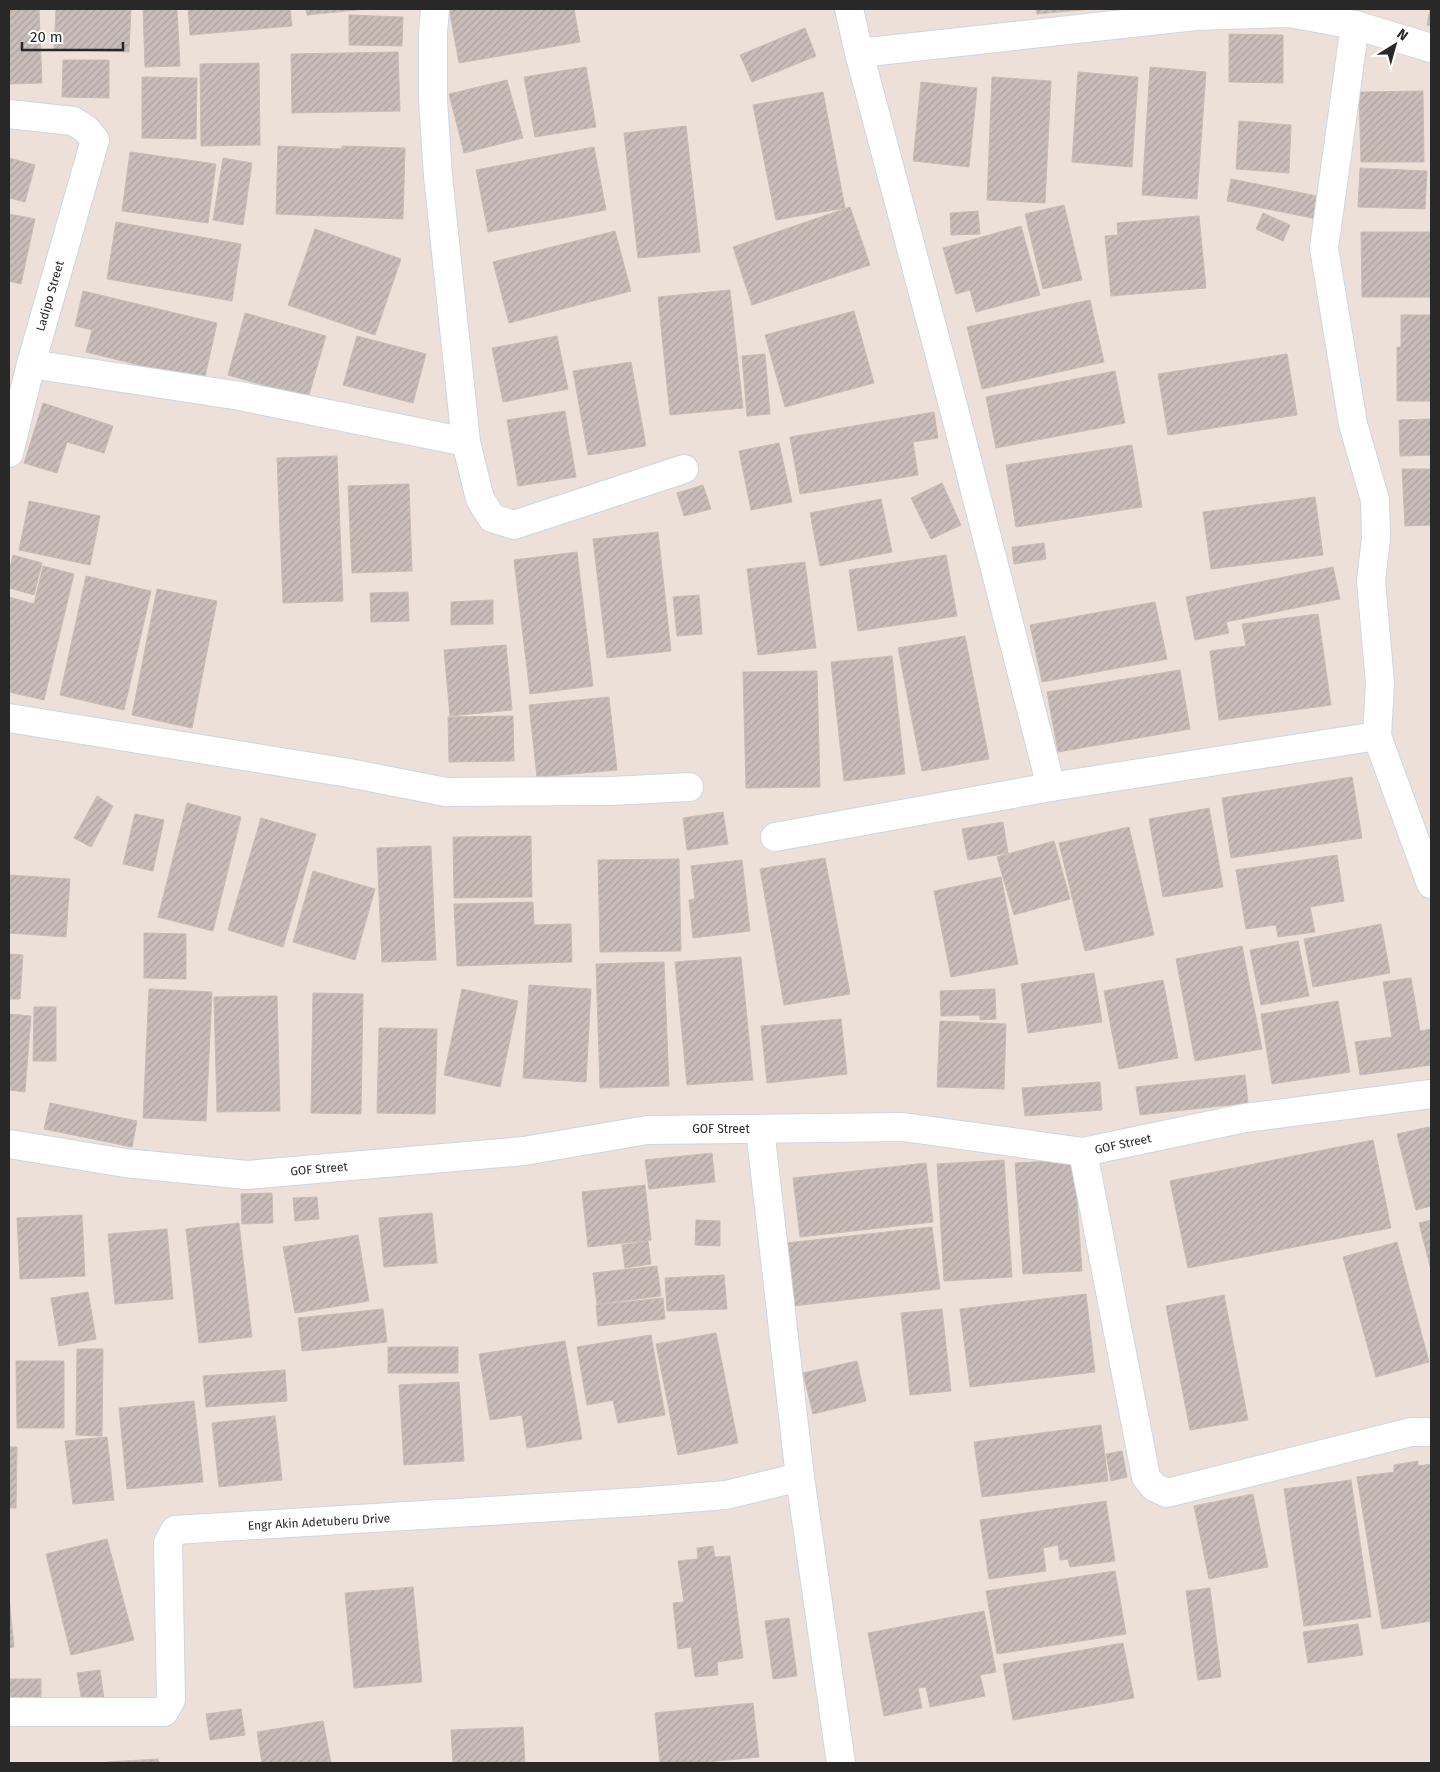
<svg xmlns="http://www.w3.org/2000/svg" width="1440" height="1772" viewBox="0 0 1440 1772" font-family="'Fira Sans',sans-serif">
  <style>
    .building { fill: url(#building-hatch); stroke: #c8bcb2 }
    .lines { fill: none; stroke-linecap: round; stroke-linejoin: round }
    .minor-casing { stroke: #cdd6e3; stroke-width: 30 }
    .minor { stroke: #fff; stroke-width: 28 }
    .labels { text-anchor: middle; stroke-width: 4; stroke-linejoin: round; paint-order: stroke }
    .street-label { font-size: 12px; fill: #282828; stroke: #fff }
  </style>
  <defs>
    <pattern id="building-hatch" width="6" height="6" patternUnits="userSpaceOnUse" patternTransform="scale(1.25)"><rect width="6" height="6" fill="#c8bdb8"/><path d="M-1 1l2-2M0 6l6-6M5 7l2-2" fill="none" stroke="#aca29e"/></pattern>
  </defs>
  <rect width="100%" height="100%" fill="#ede0d8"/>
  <g class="building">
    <path d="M9,9H39L42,83L9,84Z"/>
    <path d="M56,9H131L129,52L54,49Z"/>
    <path d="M143,9H177L180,66L145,67Z"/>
    <path d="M188,9H290L292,26L190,35Z"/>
    <path d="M306,9H366L307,15Z"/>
    <path d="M449,9H574L580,42L459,63Z"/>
    <path d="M1036,9H1092L1037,14Z"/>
    <path d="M1430,9H1431V26L1427,25Z"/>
    <path d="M349,15L403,17L402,46L349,45Z"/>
    <path d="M805,28L816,56L752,82L740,55Z"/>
    <path d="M1229,34L1283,35V83L1229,82Z"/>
    <path d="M398,52L400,111L292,113L291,54Z"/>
    <path d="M63,60H109V98L62,97Z"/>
    <path d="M259,63L260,145L201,146L200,64Z"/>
    <path d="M586,67L596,127L535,137L524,77Z"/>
    <path d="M1150,67L1206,72L1197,199L1142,195Z"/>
    <path d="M1078,72L1138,77L1132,167L1072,162Z"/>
    <path d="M142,77L197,78L196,139L142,138Z"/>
    <path d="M992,77L1051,81L1045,203L987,200Z"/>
    <path d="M507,80L523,138L464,153L449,94Z"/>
    <path d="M921,82L977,88L969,167L913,161Z"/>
    <path d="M1423,91L1424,162H1361L1359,92Z"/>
    <path d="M823,92L845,208L776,220L753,105Z"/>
    <path d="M1239,121L1291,125L1289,173L1236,169Z"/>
    <path d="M686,126L700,252L638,258L624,133Z"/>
    <path d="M278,146L342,149V146L405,148L403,219L276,214Z"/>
    <path d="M594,147L606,210L488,232L476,170Z"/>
    <path d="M130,152L216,164L208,223L122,211Z"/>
    <path d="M9,158L35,165L25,202L9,198Z"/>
    <path d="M223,158L252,163L243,225L213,220Z"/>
    <path d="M1360,168L1427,171L1425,209L1358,207Z"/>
    <path d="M1231,179L1322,197L1317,219L1227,201Z"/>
    <path d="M1064,205L1082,280L1043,289L1025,214Z"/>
    <path d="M850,207L870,265L752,305L733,247Z"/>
    <path d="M978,211L980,234L951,235L950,213Z"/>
    <path d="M1263,213L1290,225L1283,241L1256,229Z"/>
    <path d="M9,214L35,219L21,284L9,281Z"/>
    <path d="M1199,216L1206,288L1111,296L1105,236L1118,235L1117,223Z"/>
    <path d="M116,222L241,244L232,301L107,279Z"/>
    <path d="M1021,226L1040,295L976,312L970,290L956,294L943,248Z"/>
    <path d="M315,229L401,259L375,335L288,305Z"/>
    <path d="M615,231L631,291L509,323L493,262Z"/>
    <path d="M1361,232H1431V297H1362Z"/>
    <path d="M730,290L743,408L670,415L658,297Z"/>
    <path d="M83,291L217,323L204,381L86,352L92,330L75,326Z"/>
    <path d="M1090,300L1104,362L982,389L967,327Z"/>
    <path d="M854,311L874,383L785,407L765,335Z"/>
    <path d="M245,313L326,336L308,398L228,375Z"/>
    <path d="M1401,315H1431V401H1397V347H1401Z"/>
    <path d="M357,336L426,354L413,403L343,385Z"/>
    <path d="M557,336L568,389L503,402L492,348Z"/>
    <path d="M765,354L770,414L747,416L742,356Z"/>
    <path d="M1287,354L1297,415L1168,435L1158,374Z"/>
    <path d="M631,362L646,446L588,455L573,371Z"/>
    <path d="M1115,371L1125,423L996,448L986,397Z"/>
    <path d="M43,403L113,426L104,453L67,442L57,473L24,463Z"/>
    <path d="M565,411L576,477L518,486L507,420Z"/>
    <path d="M934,412L938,438L913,442L918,475L800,494L790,437Z"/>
    <path d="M1431,419V455L1400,456L1399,420Z"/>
    <path d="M779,443L792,502L751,510L739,451Z"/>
    <path d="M1132,445L1142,507L1016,527L1006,465Z"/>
    <path d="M337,456L343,601L283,603L277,458Z"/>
    <path d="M1402,469H1431V525L1405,526Z"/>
    <path d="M942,483L961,525L931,539L911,498Z"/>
    <path d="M409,484L412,571L352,573L348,486Z"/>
    <path d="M703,485L711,509L684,516L677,493Z"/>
    <path d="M1315,497L1323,555L1211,569L1203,512Z"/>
    <path d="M881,499L892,552L820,566L810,513Z"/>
    <path d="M29,501L100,516L90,565L19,550Z"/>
    <path d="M658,532L671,651L607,658L593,539Z"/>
    <path d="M1044,543L1046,559L1014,564L1012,547Z"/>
    <path d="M577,552L593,686L530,694L514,560Z"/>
    <path d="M13,555L42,563L34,595L9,588V571Z"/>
    <path d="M946,555L957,616L858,631L849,570Z"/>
    <path d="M805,562L816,648L758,655L747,569Z"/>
    <path d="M43,566L74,574L44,700L9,692V597L34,604Z"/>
    <path d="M1333,567L1340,599L1226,622L1229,633L1195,640L1186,597Z"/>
    <path d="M86,576L151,591L124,710L60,695Z"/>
    <path d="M157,589L217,601L192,728L132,715Z"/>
    <path d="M408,592L409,621L371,622L370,593Z"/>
    <path d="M699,595L702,634L677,636L673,597Z"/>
    <path d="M493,600V624L451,625V602Z"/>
    <path d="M1155,602L1167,659L1042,682L1030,625Z"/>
    <path d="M1318,614L1331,705L1219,720L1210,651L1246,646L1242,624Z"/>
    <path d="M965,636L989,759L922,771L898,648Z"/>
    <path d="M506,645L512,710L450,716L444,650Z"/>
    <path d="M892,656L905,774L844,781L831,662Z"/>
    <path d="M1180,670L1190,729L1058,752L1047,692Z"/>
    <path d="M817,671L820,787L746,788L743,672Z"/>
    <path d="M609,697L617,770L537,777L529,705Z"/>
    <path d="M513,716L514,761L449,762L448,717Z"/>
    <path d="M1352,777L1362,838L1231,858L1222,798Z"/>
    <path d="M97,796L113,806L91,847L74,838Z"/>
    <path d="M187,803L241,817L213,931L158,917Z"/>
    <path d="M1209,808L1223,887L1163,897L1149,819Z"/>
    <path d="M723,812L728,844L687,850L683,818Z"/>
    <path d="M135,814L164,820L153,871L123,864Z"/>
    <path d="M261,818L316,834L283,947L228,930Z"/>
    <path d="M1003,822L1008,853L968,860L962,829Z"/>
    <path d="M1129,827L1154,935L1085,951L1059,843Z"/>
    <path d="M531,836L532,897L454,898L453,837Z"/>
    <path d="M1054,841L1070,899L1014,915L997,857Z"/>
    <path d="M431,846L436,960L382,962L377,848Z"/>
    <path d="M1337,855L1344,901L1310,907L1315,932L1278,937L1276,925L1246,929L1236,870Z"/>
    <path d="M825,858L850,994L784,1005L760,869Z"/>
    <path d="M679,859L681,951L600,952L598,860Z"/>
    <path d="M742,860L750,931L693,938L689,900L695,899L691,866Z"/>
    <path d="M313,871L375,889L355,960L293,942Z"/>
    <path d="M9,875L70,879L66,937L9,933Z"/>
    <path d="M1001,877L1018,964L951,977L934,891Z"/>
    <path d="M533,902L534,925L571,924L572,962L457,966L454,904Z"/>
    <path d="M1381,924L1390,973L1313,987L1304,939Z"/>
    <path d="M144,933L186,934V979L144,978Z"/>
    <path d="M1298,941L1309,996L1261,1005L1250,950Z"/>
    <path d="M1242,946L1262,1049L1195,1061L1176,959Z"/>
    <path d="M9,954L23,955L20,999H9Z"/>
    <path d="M741,957L753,1080L687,1085L675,962Z"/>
    <path d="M664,962L669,1086L600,1088L596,964Z"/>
    <path d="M1094,973L1102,1022L1028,1033L1021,984Z"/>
    <path d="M1411,978L1420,1031L1431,1029V1065L1360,1075L1355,1042L1392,1037L1383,982Z"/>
    <path d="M1163,980L1178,1058L1119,1069L1104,991Z"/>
    <path d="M529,985L591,989L586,1082L523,1078Z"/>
    <path d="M149,989L212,992L206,1121L143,1118Z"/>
    <path d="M462,989L518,1001L500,1087L444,1075Z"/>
    <path d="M995,989L996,1019L980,1020V1015L941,1016L940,991Z"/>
    <path d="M313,993L363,994L361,1114L311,1113Z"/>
    <path d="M277,996L280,1111L217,1112L214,997Z"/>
    <path d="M1338,1001L1350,1072L1272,1084L1261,1014Z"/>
    <path d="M34,1007H56V1061H33Z"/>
    <path d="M9,1014L31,1016L25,1092L9,1090Z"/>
    <path d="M841,1019L847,1074L767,1083L761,1026Z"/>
    <path d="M940,1021L1006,1024L1004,1089L937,1087Z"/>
    <path d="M379,1028L437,1029L435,1114L377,1113Z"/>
    <path d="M1245,1075L1248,1103L1140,1115L1136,1087Z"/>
    <path d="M1100,1082L1102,1110L1025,1116L1022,1088Z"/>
    <path d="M50,1103L137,1121L132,1147L44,1129Z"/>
    <path d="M1429,1127L1431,1138V1206L1416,1210L1397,1134Z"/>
    <path d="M1373,1140L1391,1228L1188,1268L1170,1181Z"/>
    <path d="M712,1153L715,1182L649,1189L645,1160Z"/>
    <path d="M1004,1160L1012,1277L944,1281L937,1164Z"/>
    <path d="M1074,1160L1082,1271L1023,1274L1015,1163Z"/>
    <path d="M926,1163L933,1222L800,1237L793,1178Z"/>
    <path d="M645,1185L651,1240L588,1247L582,1192Z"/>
    <path d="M272,1193L273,1223L242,1224L241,1194Z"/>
    <path d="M317,1197L319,1219L295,1221L293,1198Z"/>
    <path d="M432,1213L437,1263L384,1267L379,1218Z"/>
    <path d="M82,1215L85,1276L20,1279L17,1218Z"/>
    <path d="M696,1220L720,1221V1246L695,1245Z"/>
    <path d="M1431,1220V1270L1419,1223Z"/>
    <path d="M239,1223L252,1337L199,1343L186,1229Z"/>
    <path d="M932,1227L940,1289L793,1306L786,1243Z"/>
    <path d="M167,1229L173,1299L115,1304L108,1234Z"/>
    <path d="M358,1235L369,1301L295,1313L283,1247Z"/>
    <path d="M648,1241L651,1264L625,1268L622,1245Z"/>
    <path d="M1397,1242L1429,1362L1376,1377L1343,1257Z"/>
    <path d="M657,1266L661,1296L597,1304L593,1273Z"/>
    <path d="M724,1275L727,1309L667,1311L665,1278Z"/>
    <path d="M88,1292L96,1339L59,1346L51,1298Z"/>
    <path d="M1086,1294L1095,1372L970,1387L960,1309Z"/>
    <path d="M1224,1295L1248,1420L1190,1430L1166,1306Z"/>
    <path d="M663,1298L665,1319L598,1326L596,1305Z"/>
    <path d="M383,1309L387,1342L302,1351L298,1318Z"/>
    <path d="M942,1309L951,1391L910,1395L901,1313Z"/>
    <path d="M716,1333L738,1443L678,1455L656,1344Z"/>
    <path d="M651,1335L665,1415L618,1423L613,1400L587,1405L577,1347Z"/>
    <path d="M565,1341L582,1439L527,1448L522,1415L490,1420L479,1354Z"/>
    <rect x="388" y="1347" width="70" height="26"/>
    <path d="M77,1349H103L102,1436L76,1435Z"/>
    <path d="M16,1361H64V1428H17Z"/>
    <path d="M857,1361L866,1401L813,1414L803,1373Z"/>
    <path d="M285,1370L287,1401L206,1407L203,1376Z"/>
    <path d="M459,1382L464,1461L404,1465L399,1385Z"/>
    <path d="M194,1401L203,1482L127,1489L119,1408Z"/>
    <path d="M275,1416L282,1480L219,1487L212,1423Z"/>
    <path d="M1101,1425L1108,1481L982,1497L974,1442Z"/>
    <path d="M107,1437L114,1500L73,1504L65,1441Z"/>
    <path d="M9,1447H17L16,1508H9Z"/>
    <path d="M1122,1451L1127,1477L1111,1481L1106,1454Z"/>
    <path d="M1418,1461V1466L1431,1464V1621L1382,1629L1357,1477L1394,1472V1465Z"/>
    <path d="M1351,1480L1371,1617L1304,1626L1284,1489Z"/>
    <path d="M1253,1494L1268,1567L1209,1579L1194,1506Z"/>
    <path d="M1106,1501L1115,1561L1070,1567L1068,1559L1060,1560L1058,1545L1043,1548L1046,1571L989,1579L980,1520Z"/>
    <path d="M107,1539L134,1640L71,1655L46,1554Z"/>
    <path d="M713,1546L715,1557L730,1556L743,1658L717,1662L718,1675L695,1677L691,1647L678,1649L673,1603L684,1602L678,1561L698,1559L697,1548Z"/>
    <path d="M1115,1571L1126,1634L997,1654L986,1591Z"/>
    <path d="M413,1587L422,1682L354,1688L345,1593Z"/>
    <path d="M1210,1588L1221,1677L1198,1680L1186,1591Z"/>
    <path d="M9,1597L14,1647L9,1648Z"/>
    <path d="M984,1611L996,1672L980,1675L985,1696L930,1707L926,1687L918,1688L922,1708L884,1716L868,1633Z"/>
    <path d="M789,1618L797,1676L773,1679L765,1621Z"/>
    <path d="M1358,1624L1363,1655L1308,1663L1303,1632Z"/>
    <path d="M1123,1643L1134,1698L1013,1720L1003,1664Z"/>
    <path d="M100,1670L104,1699L82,1702L77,1673Z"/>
    <rect x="9" y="1679" width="32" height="22"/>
    <path d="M753,1703L759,1757L696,1763H660L655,1713Z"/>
    <path d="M241,1709L245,1735L210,1740L206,1714Z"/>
    <path d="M323,1721L331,1763H262L257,1732Z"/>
    <path d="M523,1727L525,1763H453L451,1730Z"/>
    <path d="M158,1759L159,1763H107V1762Z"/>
  </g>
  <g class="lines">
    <defs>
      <g id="minor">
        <path d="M435,9L433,32V100L438,176L466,442L480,499L492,518L514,525L684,469"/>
        <path d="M849,9L859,53L954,409L1051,787"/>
        <path d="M1355,25L1324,248L1353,424L1375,500L1376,538L1371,581L1380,683L1377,736L1431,884"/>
        <path d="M859,53L1196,16L1289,13L1355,25L1431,48"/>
        <path d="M9,114L73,121L86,129L95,140L31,364L9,453"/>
        <path d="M31,364L240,396L466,442"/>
        <path d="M9,718L349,773L446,792L611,791L689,787"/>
        <path d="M775,837L1051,787L1377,736"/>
        <path d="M760,1129L800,1477L841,1763"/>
        <path d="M9,1144L125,1163L247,1175L524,1151L647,1130L903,1127L1083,1152L1245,1118L1431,1094"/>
        <path d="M1083,1152L1146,1477L1154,1487L1167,1493L1411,1432H1431"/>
        <path d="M9,1712H164L171,1700L168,1543L175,1530L637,1502L726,1495L800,1477"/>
      </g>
    </defs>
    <use href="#minor" class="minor-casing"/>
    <use href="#minor" class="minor"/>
  </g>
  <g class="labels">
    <g class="street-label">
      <text transform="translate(50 296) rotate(-74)" y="4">Ladipo Street</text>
      <text x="721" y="1133">GOF Street</text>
      <text transform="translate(1123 1144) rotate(-12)" y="4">GOF Street</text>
      <text transform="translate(319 1169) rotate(-5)" y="4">GOF Street</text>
      <text transform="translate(319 1522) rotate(-3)" y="4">Engr Akin Adetuberu Drive</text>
    </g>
  </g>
  <rect width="1440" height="1772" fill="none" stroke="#282828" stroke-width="20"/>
  <g transform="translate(1395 45) rotate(37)" stroke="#ffffff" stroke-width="4" paint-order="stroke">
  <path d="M0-4L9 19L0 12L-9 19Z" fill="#282828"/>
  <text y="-8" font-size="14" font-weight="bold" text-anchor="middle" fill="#282828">N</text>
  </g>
  <path d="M22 42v8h101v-8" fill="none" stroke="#282828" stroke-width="2.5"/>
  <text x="30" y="42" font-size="15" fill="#282828" stroke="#ffffff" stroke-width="4" paint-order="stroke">20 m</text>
</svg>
